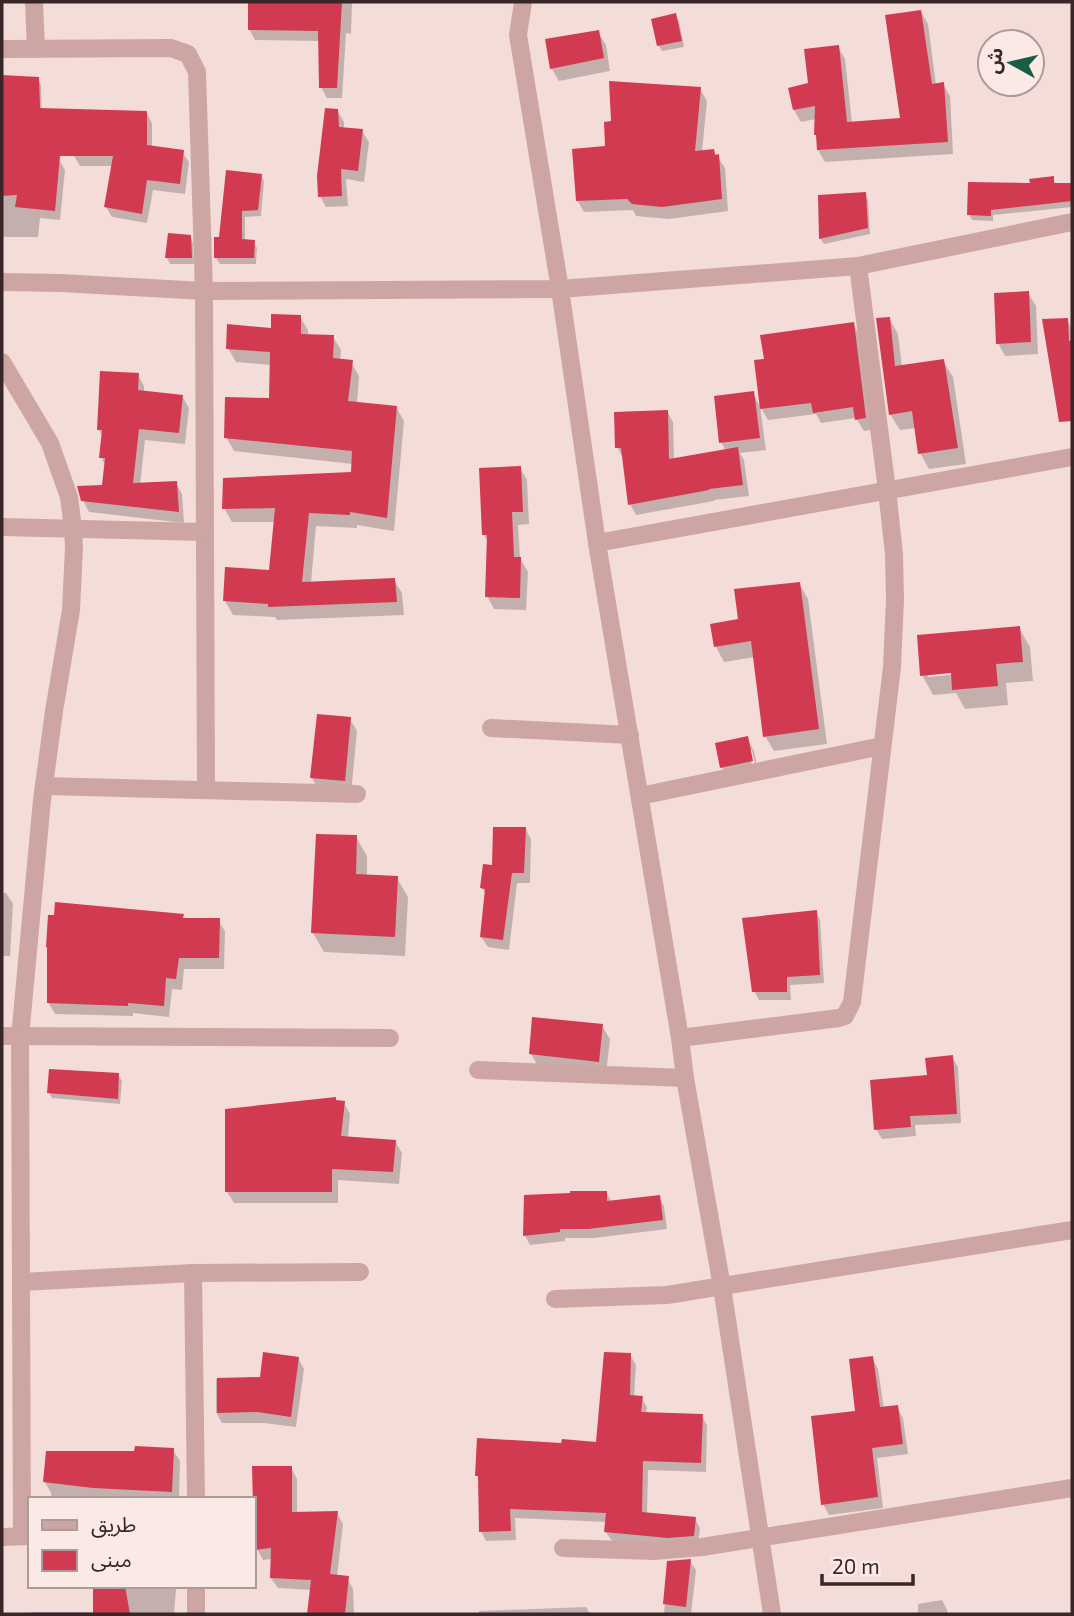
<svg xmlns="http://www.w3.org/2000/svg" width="1074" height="1616" viewBox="0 0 1074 1616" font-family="'Exo 2','Noto Sans Arabic',sans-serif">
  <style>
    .shadow { fill: #0003; fill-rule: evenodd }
    .building { fill: #d13a51 }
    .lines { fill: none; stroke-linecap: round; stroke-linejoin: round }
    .street { stroke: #cda6a4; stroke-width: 18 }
  </style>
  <rect width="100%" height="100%" fill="#f4ddd9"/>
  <g class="shadow">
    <path d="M250,2H352L351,34L346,33L342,98H327L321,87L320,41L255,40L249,29Z"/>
    <path d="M921,12L928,24L936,85L943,84L950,96L953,154L825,162L818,150V139L816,134V119L801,122L794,110L790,89L810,84L838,47L845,59L852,123L902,119Z"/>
    <path d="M675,15L679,21L684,47L662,51L659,46Z"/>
    <path d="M598,32L606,45L610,71L559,81L552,69L547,40Z"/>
    <path d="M2,77L38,79L41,85L42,127L2,126Z"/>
    <path d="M700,89L707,101L702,152L713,150L725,168L728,211L669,219L636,216L633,210L584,212L577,200L607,148L612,123Z"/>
    <path d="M337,110L344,122V129L362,131L369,142L364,182L346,179L348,206L326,207L320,196Z"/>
    <path d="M146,112L152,123V148L182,152L189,162L185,194L153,190L147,223L112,217L106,207L113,166H80L74,156Z"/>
    <path d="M59,160L65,170L60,220L40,218L38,237H2V162Z"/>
    <path d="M261,175L264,181L261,216L245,217V241L254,242L257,248L256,264H220L216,258L221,239Z"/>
    <path d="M1053,178L1056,185H1072V207L993,215V221L972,220L969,214L1032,184Z"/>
    <path d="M865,194L868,200L870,234L824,244L820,238Z"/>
    <path d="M190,237L193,243L194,264H170L167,258Z"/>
    <path d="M1028,293L1036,306L1038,354L1005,356L998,343Z"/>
    <path d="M300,317L308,330V336L333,337L341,350L340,361L351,362L359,376L357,403L396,407L404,421L394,531L357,525V528L316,526L311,583L394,580L402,593L404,615L277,620L275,617L233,615L225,601L271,571L276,522H232L224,508L353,473V464L234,451L226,437L271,400L272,365L236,362L228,348L273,330Z"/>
    <path d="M889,318L898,334L902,367L943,361L953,377L966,464L929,469L920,453L916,428L900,430L890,414Z"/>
    <path d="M1067,320L1072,329V416L1065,417Z"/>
    <path d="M853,324L859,335L872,430L864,431L856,418L821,423L816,414L768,420L760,406L766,450L740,453L744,460L749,496L714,500V501L636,515L630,504L623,458L617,447L667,411L673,422L674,460L726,451L721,442L753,393L761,408L766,360Z"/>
    <path d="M138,375L144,386V393L182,396L189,408L185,444L145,440L140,485L176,483L182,494L184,523L89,512L83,500L104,487L106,467L101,457L103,437L99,430Z"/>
    <path d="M520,468L527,480L529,524L518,525L520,558L528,572L526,610L494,609L487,596L488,542L484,535Z"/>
    <path d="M799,583L808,599L827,744L774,751L765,736L755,657L724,662L716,647L740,621Z"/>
    <path d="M1019,628L1030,647L1033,681L1006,683L1008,705L965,709L956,693L933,695L922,675ZM959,671L960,674L928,677V673Z"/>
    <path d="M350,719L357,731L351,794L319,791L312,778Z"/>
    <path d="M747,738L754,751L759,774L729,780L722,767ZM749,750H752L756,769L753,770Z"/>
    <path d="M525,828L531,839L530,883H517L509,950L488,947L481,937L486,895L482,888Z"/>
    <path d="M356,837L367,856V876L397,878L408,897L405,956L324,952L313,933Z"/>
    <path d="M2,893H6L13,904L10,956H2Z"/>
    <path d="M816,912L820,920L824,983L790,985L791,1000H759L754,991Z"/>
    <path d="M182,916L184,919L218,920L225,931L224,969H184L182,990L172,989L169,1017L133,1013V1016L55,1014L48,1002Z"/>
    <path d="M602,1026L610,1039L606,1074L538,1066L531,1054Z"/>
    <path d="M952,1057L958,1067L961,1123L915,1125L916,1136L882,1139L876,1129L929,1077Z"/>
    <path d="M118,1075L122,1081L120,1104L52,1098L49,1092Z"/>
    <path d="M337,1102L344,1103L350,1114L348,1138L395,1141L402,1153L399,1184L338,1180V1203H234L227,1192Z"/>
    <path d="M606,1192L612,1202L659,1197L664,1206L667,1229L594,1238H565V1241L530,1245L525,1236L526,1196Z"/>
    <path d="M630,1355L636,1365L634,1397L641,1398L647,1407L646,1414L702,1416L707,1426L706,1472L648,1470L647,1514L695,1519L700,1528L698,1545L612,1541L606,1532L607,1522L515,1518L516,1540L486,1541L481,1531L480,1481L477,1475L563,1445L597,1444Z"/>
    <path d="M298,1358L304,1369L296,1427L264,1423H222L216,1412V1379H261Z"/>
    <path d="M872,1358L878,1369L884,1409L897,1407L903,1418L908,1454L877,1458L883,1508L829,1515L823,1504L857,1413Z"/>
    <path d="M173,1450L180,1461L179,1499H52L51,1493L45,1482L136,1453Z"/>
    <path d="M291,1468L297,1479V1514L337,1513L343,1524L337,1577L347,1578L353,1589L354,1614H309L312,1590L278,1588L271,1578L272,1559L263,1560L257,1549Z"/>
    <path d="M690,1561L696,1570L691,1614H664L668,1563Z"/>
    <path d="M95,1586H175L176,1589L174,1614H30L31,1612H95Z"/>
    <path d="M942,1600L947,1610L948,1614H918V1604Z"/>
    <path d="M586,1607L590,1614H479V1611Z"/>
  </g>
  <g class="building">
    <path d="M248,2H342L337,88H319L318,31L248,30Z"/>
    <path d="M921,10L932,84L944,82L948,142L817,150L816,135H814L815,106L793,110L788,88L808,83L804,49L839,45L847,122L900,118L885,15Z"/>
    <path d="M676,13L682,41L657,46L651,19Z"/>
    <path d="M599,30L604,58L550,69L545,39Z"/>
    <path d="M2,75L39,77L40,108L147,111V145L184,150L180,184L147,180L142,214L104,207L113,156H60L55,211L15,207L17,195L2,196Z"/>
    <path d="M609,81L701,87L695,151L714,149L715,155L719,154L722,199L662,207L632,204L627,199L576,201L572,149L605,146L604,122L611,121Z"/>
    <path d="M325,108L338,109L339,127L363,129L358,171L341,169L342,196L318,197L317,176Z"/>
    <path d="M226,170L262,174L258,210L242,211V239L255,240L254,258H214V237H219Z"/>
    <path d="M1054,176V183H1072V201L991,210V216L967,215L968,182L1030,183L1029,179Z"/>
    <path d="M866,192L868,228L819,239L818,195Z"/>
    <path d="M168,233L191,235L192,258H165Z"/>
    <path d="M1029,291L1031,342L996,344L994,293Z"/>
    <path d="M271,314L301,315V334L334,335L333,358L353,360L348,401L397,406L387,518L350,512V515L309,513L302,582L395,578L397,602L268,607V604L223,601L225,567L269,570L275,508L222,509L223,478L351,472L352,451L224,438L225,397L269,398L270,352L226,349L227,324L271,328Z"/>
    <path d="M890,317L895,366L944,359L958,448L918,454L912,411L889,415L876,318Z"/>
    <path d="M1068,318L1069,341L1072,340V421L1059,422L1042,319Z"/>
    <path d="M854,322L866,418L855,420L853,407L813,413L811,403L760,409L754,360L764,359L760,335Z"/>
    <path d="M100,371L139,373L138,390L183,395L179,433L139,429L133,483L177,481L179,512L81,501L77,486L102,485L105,458H99L102,430H97Z"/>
    <path d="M754,391L760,438L719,443L714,396Z"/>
    <path d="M668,410L669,459L738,447L743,485L709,489V490L628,505L621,448H615L614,412Z"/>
    <path d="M521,466L523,512H512L514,557H521L520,598L485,597L487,535H482L479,468Z"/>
    <path d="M800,582L819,729L763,737L751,641L714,647L710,624L738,619L734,589Z"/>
    <path d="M1020,626L1023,662L996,664L998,686L952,690L951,673L920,676L917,635Z"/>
    <path d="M317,714L351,717L345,781L310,778Z"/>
    <path d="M748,736L753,761L720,768L715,743Z"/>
    <path d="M493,827H526L524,873H512L503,940L480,937L485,889L480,888L483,864L492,865Z"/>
    <path d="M316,834L357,835L356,874L398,876L395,937L311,933Z"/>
    <path d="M55,902L184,914L183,918H220L219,958H179L176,979L166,978L164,1006L128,1003V1006L47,1003V947H46L48,915H54Z"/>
    <path d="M817,910L820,975L787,977V992H752L742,918Z"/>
    <path d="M532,1017L603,1024L599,1062L529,1054Z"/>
    <path d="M953,1055L957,1114L910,1116L911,1127L874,1130L870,1080L927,1075L925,1058Z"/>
    <path d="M49,1069L119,1073L118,1099L47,1093Z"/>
    <path d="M336,1097V1100L345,1101L341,1136L396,1140L393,1172L332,1169V1192H225V1109Z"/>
    <path d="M570,1191H607V1201L660,1195L663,1220L588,1229H560V1232L523,1236L524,1195L570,1193Z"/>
    <path d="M263,1352L299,1357L291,1417L257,1412L217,1413V1378L260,1377Z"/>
    <path d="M604,1352L631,1353L630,1395L643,1396L641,1412L703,1414L701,1463L643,1461L642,1512L696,1517L694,1536L668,1538L604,1532L606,1513L510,1509L511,1531L479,1532L478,1476H475L477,1438L561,1443L562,1439L596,1442Z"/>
    <path d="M873,1356L880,1407L898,1405L903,1444L872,1448L878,1497L821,1505L811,1416L855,1411L849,1359Z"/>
    <path d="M135,1446L174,1448L172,1492L93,1488L43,1482L46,1451H134Z"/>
    <path d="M252,1466H292V1512L338,1511L330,1574L349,1576L345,1614H307L311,1580L270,1578L271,1548L254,1550Z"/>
    <path d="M691,1559L686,1607L663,1604L667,1561Z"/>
    <path d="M93,1586H125L130,1614H93Z"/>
  </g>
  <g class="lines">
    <g class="street">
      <path d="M34,2L36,49"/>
      <path d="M523,2L518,35L560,289L597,543L680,1038L685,1078L722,1287L772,1614"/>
      <path d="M2,49L171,48L188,54L197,72L204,291L206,790"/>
      <path d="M2,282L61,283L204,291L560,289L858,266L1072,222"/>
      <path d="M2,362L50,443L69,497L73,528L74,547L71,610L54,711L42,800L20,1037L22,1536"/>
      <path d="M2,527L205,532"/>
      <path d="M597,543L1072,457"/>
      <path d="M491,728L630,735"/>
      <path d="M44,786L357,794"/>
      <path d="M640,796L882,746"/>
      <path d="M2,1036L390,1038"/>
      <path d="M680,1038L839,1018L845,1016L852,1002L892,667L895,599L894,554L887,490L858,266"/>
      <path d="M478,1070L685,1078"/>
      <path d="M193,1273L196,1499"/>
      <path d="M21,1282L193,1273L360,1272"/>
      <path d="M555,1299L667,1295L1072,1230"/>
      <path d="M2,1537L30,1536"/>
      <path d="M563,1548L654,1551L702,1547L1072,1488"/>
      <path d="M196,1614V1586"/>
    </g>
  </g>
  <rect width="1074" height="1616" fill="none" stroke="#382628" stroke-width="7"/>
  <rect x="28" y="1497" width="228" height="91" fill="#fbe9e6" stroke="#ad9b9a" stroke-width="2"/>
  <rect x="42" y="1520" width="35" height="10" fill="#cda6a4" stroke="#ad9b9a" stroke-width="2"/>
  <text x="91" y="1532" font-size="21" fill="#382628">طريق</text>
  <rect x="42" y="1550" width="35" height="21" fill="#d13a51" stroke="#ad9b9a" stroke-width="2"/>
  <text x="91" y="1567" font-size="21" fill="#382628">مبنى</text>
  <g transform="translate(1011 63) rotate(278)"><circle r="33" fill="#fbe9e6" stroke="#ad9b9a" stroke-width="2"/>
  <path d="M0-5L12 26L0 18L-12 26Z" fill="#185d46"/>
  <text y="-10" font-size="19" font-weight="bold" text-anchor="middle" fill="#382628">ش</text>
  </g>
  <path d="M822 1574v10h91v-10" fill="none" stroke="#382628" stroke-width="3.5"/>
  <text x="832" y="1574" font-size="21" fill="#382628" stroke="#fbe9e6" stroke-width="5" paint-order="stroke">20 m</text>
</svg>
